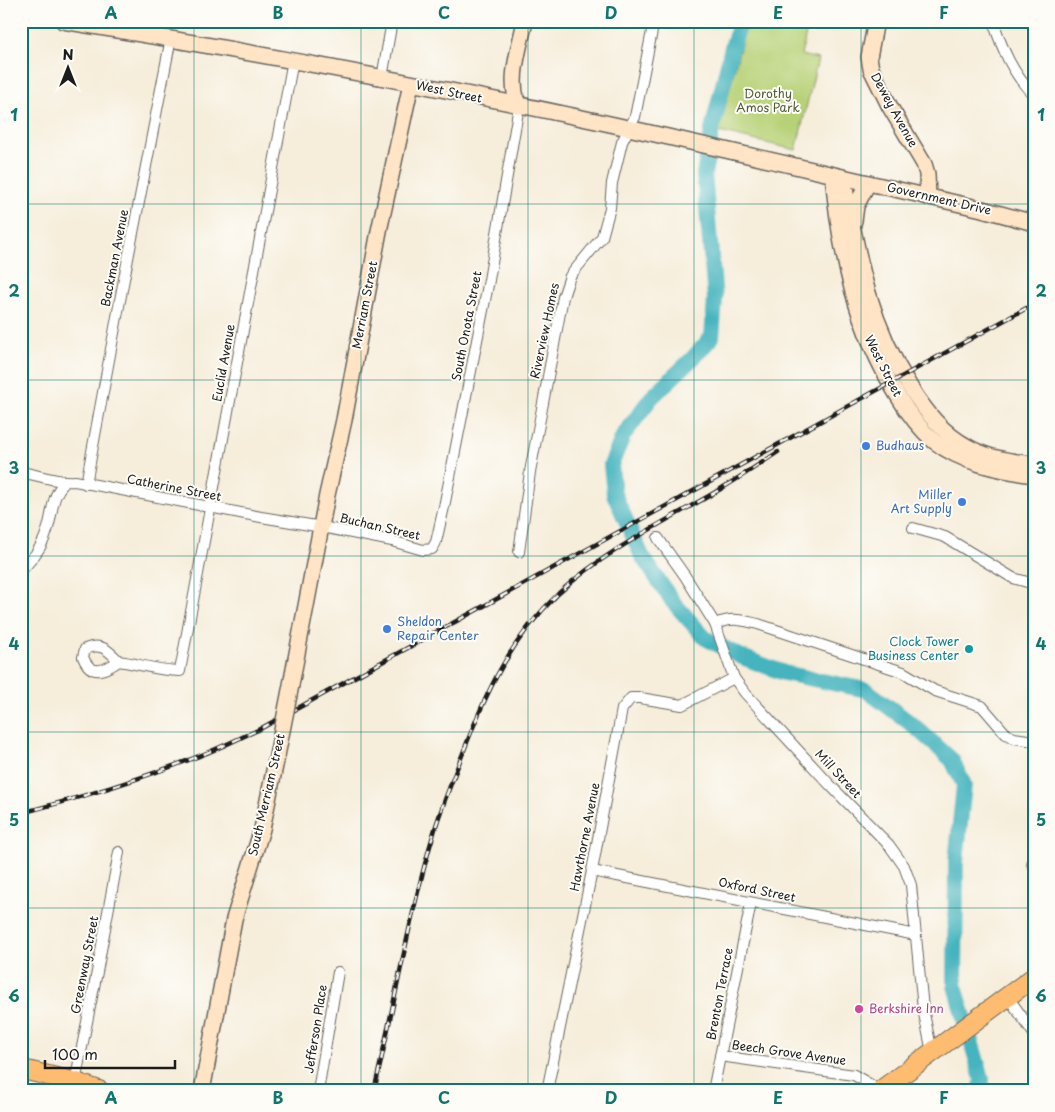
<svg xmlns="http://www.w3.org/2000/svg" width="1055" height="1112" viewBox="0 0 1055 1112" font-family="'Playpen Sans',sans-serif">
  <style>
    .green { fill: #b7d176; stroke: #6a7649 }
    .lines { fill: none; stroke-linecap: round; stroke-linejoin: round }
    .river { stroke: #45b4be; stroke-width: 16 }
    .street-casing { stroke: #68655e; stroke-width: 12 }
    .secondary-casing { stroke: #68655e; stroke-width: 18 }
    .highway-casing { stroke: #68655e; stroke-width: 21 }
    .street { stroke: #fff; stroke-width: 10 }
    .secondary { stroke: #ffe4c6; stroke-width: 15 }
    .highway { stroke: #febc70; stroke-width: 19 }
    .rail-casing { stroke: #1c1c1c; stroke-width: 4.5 }
    .rail { stroke: #fdfcf7; stroke-width: 2.5; stroke-dasharray: 8; stroke-linecap: butt }
    .secondary-bridge-casing { stroke: #68655e; stroke-width: 18; stroke-linecap: butt }
    .secondary-bridge { stroke: #ffe4c6; stroke-width: 15 }
    .grid { fill: none; stroke: #0f766e; stroke-width: 1; stroke-opacity: 0.55 }
    .shop-dot { fill: #3f7fe0; stroke: #fdfcf7; stroke-width: 2 }
    .culture-dot { fill: #0f9aa8; stroke: #fdfcf7; stroke-width: 2 }
    .hotel-dot { fill: #d1479c; stroke: #fdfcf7; stroke-width: 2 }
    .labels { text-anchor: middle; stroke-width: 4; stroke-linejoin: round; paint-order: stroke }
    .street-label { font-size: 12px; fill: #1c1c1c; stroke: #fdfcf7 }
    .park-label { font-size: 12px; fill: #525b3c; stroke: #fdfcf7 }
    .shop-label { font-size: 12px; fill: #366cbe; stroke: #fdfcf7; text-anchor: start }
    .culture-label { font-size: 12px; fill: #0d838f; stroke: #fdfcf7; text-anchor: end }
    .hotel-label { font-size: 12px; fill: #b23c85; stroke: #fdfcf7; text-anchor: start }
    .neatline { fill: none; stroke: #0f766e; stroke-width: 2 }
    .grid-label { font-size: 16px; text-anchor: middle; font-weight: bold; fill: #0f766e }
  </style>
  <rect width="100%" height="100%" fill="#fdfcf7"/>
  <filter id="ink" filterUnits="userSpaceOnUse"><feTurbulence type="fractalNoise" baseFrequency=".02" numOctaves="2"/><feDisplacementMap in="SourceGraphic" scale="10" xChannelSelector="R" yChannelSelector="G"/><feConvolveMatrix kernelMatrix="1 2 1 2 8 2 1 2 1" color-interpolation-filters="sRGB"/></filter>
  <filter id="wash" filterUnits="userSpaceOnUse"><feTurbulence type="fractalNoise" baseFrequency=".0096" numOctaves="4" result="noise"/><feDisplacementMap in="SourceGraphic" scale="20" xChannelSelector="R" yChannelSelector="G"/><feGaussianBlur stdDeviation="1.12" result="paint"/><feColorMatrix in="noise" values="0 0 0 0 0 0 0 0 0 0 0 0 0 0 0 0 0 1.4 0 .05"/><feComposite in="paint" operator="in"/></filter>
  <g filter="url(#wash)">
    <rect width="100%" height="100%" fill="#f6edda"/>
    <path class="green" d="M747,21H809L801,55L818,59L796,150L719,132Z"/>
    <g class="lines">
      <path class="river" d="M741,21L732,47L712,130L704,174L715,299L712,337L692,359L651,398L623,436L611,465L614,494L642,556L673,602L705,638L742,657L784,673L866,690L913,725L952,760L964,785L956,862L955,986L982,1079L981,1091"/>
    </g>
  </g>
  <g filter="url(#ink)">
    <g class="lines">
      <defs>
        <g id="street">
          <path d="M993,21C1003,51 1012,72 1034,96"/>
          <path d="M382,78L392,21"/>
          <path d="M21,472C38,475 60,483 75,481L261,517L322,527L392,541L423,550L432,549L436,542L444,507L489,280L519,106"/>
          <path d="M86,484L124,279L171,38"/>
          <path d="M913,528L945,537L1013,578L1034,584"/>
          <path d="M658,538L685,576L715,624L734,678L745,693L831,786L889,845L904,866L911,885L923,1009L932,1052"/>
          <path d="M519,552L530,472L563,297L570,276L602,237L610,208L612,183L622,142L635,117L654,21"/>
          <path d="M21,571C32,559 42,548 47,531C53,514 51,496 64,483"/>
          <path d="M715,624C733,617 740,620 758,624L903,672L935,691L982,706L1006,734L1014,738L1034,741"/>
          <path d="M119,661C104,671 91,677 83,657L85,649C101,642 108,650 119,661C139,664 159,671 180,671L293,60"/>
          <path d="M21,770L22,772"/>
          <path d="M1032,864L1034,859"/>
          <path d="M592,871L916,935"/>
          <path d="M1008,997L1034,1034"/>
          <path d="M720,1056L854,1075L881,1091"/>
          <path d="M75,1082L97,972L119,852"/>
          <path d="M318,1091L338,972"/>
          <path d="M547,1091L592,871L622,709L631,698H640L682,705L734,678"/>
          <path d="M713,1091L751,903"/>
        </g>
        <g id="secondary">
          <path d="M63,21C241,50 419,83 596,121C725,149 853,180 982,209L1034,223"/>
          <path d="M876,21L869,57L871,69L890,107L924,164L927,174L928,197"/>
          <path d="M519,106C507,81 520,47 525,21"/>
          <path d="M833,175C840,253 856,329 898,396C908,413 919,428 934,441C962,463 999,470 1034,475"/>
          <path d="M843,178C858,256 867,318 910,387C925,411 942,433 968,447C987,458 1012,462 1034,464"/>
          <path d="M854,221L856,206L868,183"/>
          <path d="M291,685L327,495L344,420L379,231L411,84"/>
          <path d="M202,1091L234,919L262,829L277,756"/>
        </g>
        <g id="highway">
          <path d="M21,1069L75,1082L100,1091"/>
          <path d="M880,1091L1034,977"/>
        </g>
      </defs>
      <use href="#street" class="street-casing"/>
      <use href="#secondary" class="secondary-casing"/>
      <use href="#highway" class="highway-casing"/>
      <use href="#street" class="street"/>
      <use href="#secondary" class="secondary"/>
      <use href="#highway" class="highway"/>
      <defs>
        <g id="rail">
          <path d="M21,813C80,798 138,780 194,758C216,750 237,739 258,730L1034,304"/>
          <path d="M374,1091C395,1004 409,914 435,829C443,803 453,778 463,753C486,692 510,640 559,593C604,552 662,523 714,493C736,480 757,466 778,452"/>
        </g>
      </defs>
      <use href="#rail" class="rail-casing"/>
      <use href="#rail" class="rail"/>
      <defs>
        <path id="secondary-bridge" d="M277,756L291,685"/>
      </defs>
      <use href="#secondary-bridge" class="secondary-bridge-casing"/>
      <use href="#secondary-bridge" class="secondary-bridge"/>
    </g>
  </g>
  <path class="grid" d="M194,21V1091M361,21V1091M528,21V1091M694,21V1091M861,21V1091M21,204H1034M21,380H1034M21,556H1034M21,732H1034M21,908H1034"/>
  <g class="shop-dot">
    <circle cx="866" cy="446" r="5"/>
    <circle cx="962" cy="502" r="5"/>
    <circle cx="387" cy="629" r="5"/>
  </g>
  <circle class="culture-dot" cx="969" cy="649" r="5"/>
  <circle class="hotel-dot" cx="859" cy="1009" r="5"/>
  <g class="labels">
    <g class="street-label">
      <text transform="translate(449 92) rotate(12)" y="4">West Street</text>
      <text transform="translate(894 110) rotate(61)" y="4">Dewey Avenue</text>
      <text transform="translate(939 199) rotate(13)" y="4">Government Drive</text>
      <text transform="translate(115 258) rotate(-79)" y="4">Backman Avenue</text>
      <text transform="translate(365 305) rotate(-79)" y="4">Merriam Street</text>
      <text transform="translate(467 326) rotate(-79)" y="4">South Onota Street</text>
      <text transform="translate(545 331) rotate(-78)" y="4">Riverview Homes</text>
      <text transform="translate(224 363) rotate(-80)" y="4">Euclid Avenue</text>
      <text transform="translate(883 366) rotate(63)" y="4">West Street</text>
      <text transform="translate(174 488) rotate(11)" y="4">Catherine Street</text>
      <text transform="translate(380 527) rotate(13)" y="4">Buchan Street</text>
      <text transform="translate(838 774) rotate(47)" y="4">Mill Street</text>
      <text transform="translate(267 795) rotate(-77)" y="4">South Merriam Street</text>
      <text transform="translate(585 837) rotate(-79)" y="4">Hawthorne Avenue</text>
      <text transform="translate(757 890) rotate(12)" y="4">Oxford Street</text>
      <text transform="translate(85 965) rotate(-79)" y="4">Greenway Street</text>
      <text transform="translate(720 994) rotate(-79)" y="4">Brenton Terrace</text>
      <text transform="translate(316 1029) rotate(-81)" y="4">Jefferson Place</text>
      <text transform="translate(789 1053) rotate(8)" y="4">Beech Grove Avenue</text>
    </g>
    <g class="park-label">
      <text x="768" y="98">Dorothy<tspan x="768" dy="14">Amos Park</tspan></text>
    </g>
    <g class="shop-label">
      <text x="876" y="450">Budhaus</text>
      <text x="952" y="499" text-anchor="end">Miller<tspan x="952" dy="14">Art Supply</tspan></text>
      <text x="397" y="626">Sheldon<tspan x="397" dy="14">Repair Center</tspan></text>
    </g>
    <g class="culture-label">
      <text x="959" y="646">Clock Tower<tspan x="959" dy="14">Business Center</tspan></text>
    </g>
    <g class="hotel-label">
      <text x="869" y="1013">Berkshire Inn</text>
    </g>
  </g>
  <rect width="1055" height="1112" fill="none" stroke="#fdfcf7" stroke-width="55"/>
  <g transform="translate(68 68)" stroke="#fdfcf7" stroke-width="4" paint-order="stroke">
  <path d="M0-4L9 19L0 12L-9 19Z" fill="#1c1c1c"/>
  <text y="-8" font-size="14" font-weight="bold" text-anchor="middle" fill="#1c1c1c">N</text>
  </g>
  <path d="M45 1060v8h130v-8" fill="none" stroke="#1c1c1c" stroke-width="2.5"/>
  <text x="52" y="1060" font-size="15" fill="#1c1c1c" stroke="#fdfcf7" stroke-width="4" paint-order="stroke">100 m</text>
  <rect x="28" y="28" width="1000" height="1056" class="neatline"/>
  <g class="grid-label">
    <text x="111" y="19">A</text>
    <text x="278" y="19">B</text>
    <text x="444" y="19">C</text>
    <text x="611" y="19">D</text>
    <text x="778" y="19">E</text>
    <text x="944" y="19">F</text>
    <text x="14" y="121">1</text>
    <text x="1041" y="121">1</text>
    <text x="14" y="297">2</text>
    <text x="1041" y="297">2</text>
    <text x="14" y="474">3</text>
    <text x="1041" y="474">3</text>
    <text x="14" y="650">4</text>
    <text x="1041" y="650">4</text>
    <text x="14" y="826">5</text>
    <text x="1041" y="826">5</text>
    <text x="14" y="1002">6</text>
    <text x="1041" y="1002">6</text>
    <text x="111" y="1104">A</text>
    <text x="278" y="1104">B</text>
    <text x="444" y="1104">C</text>
    <text x="611" y="1104">D</text>
    <text x="778" y="1104">E</text>
    <text x="944" y="1104">F</text>
  </g>
</svg>
